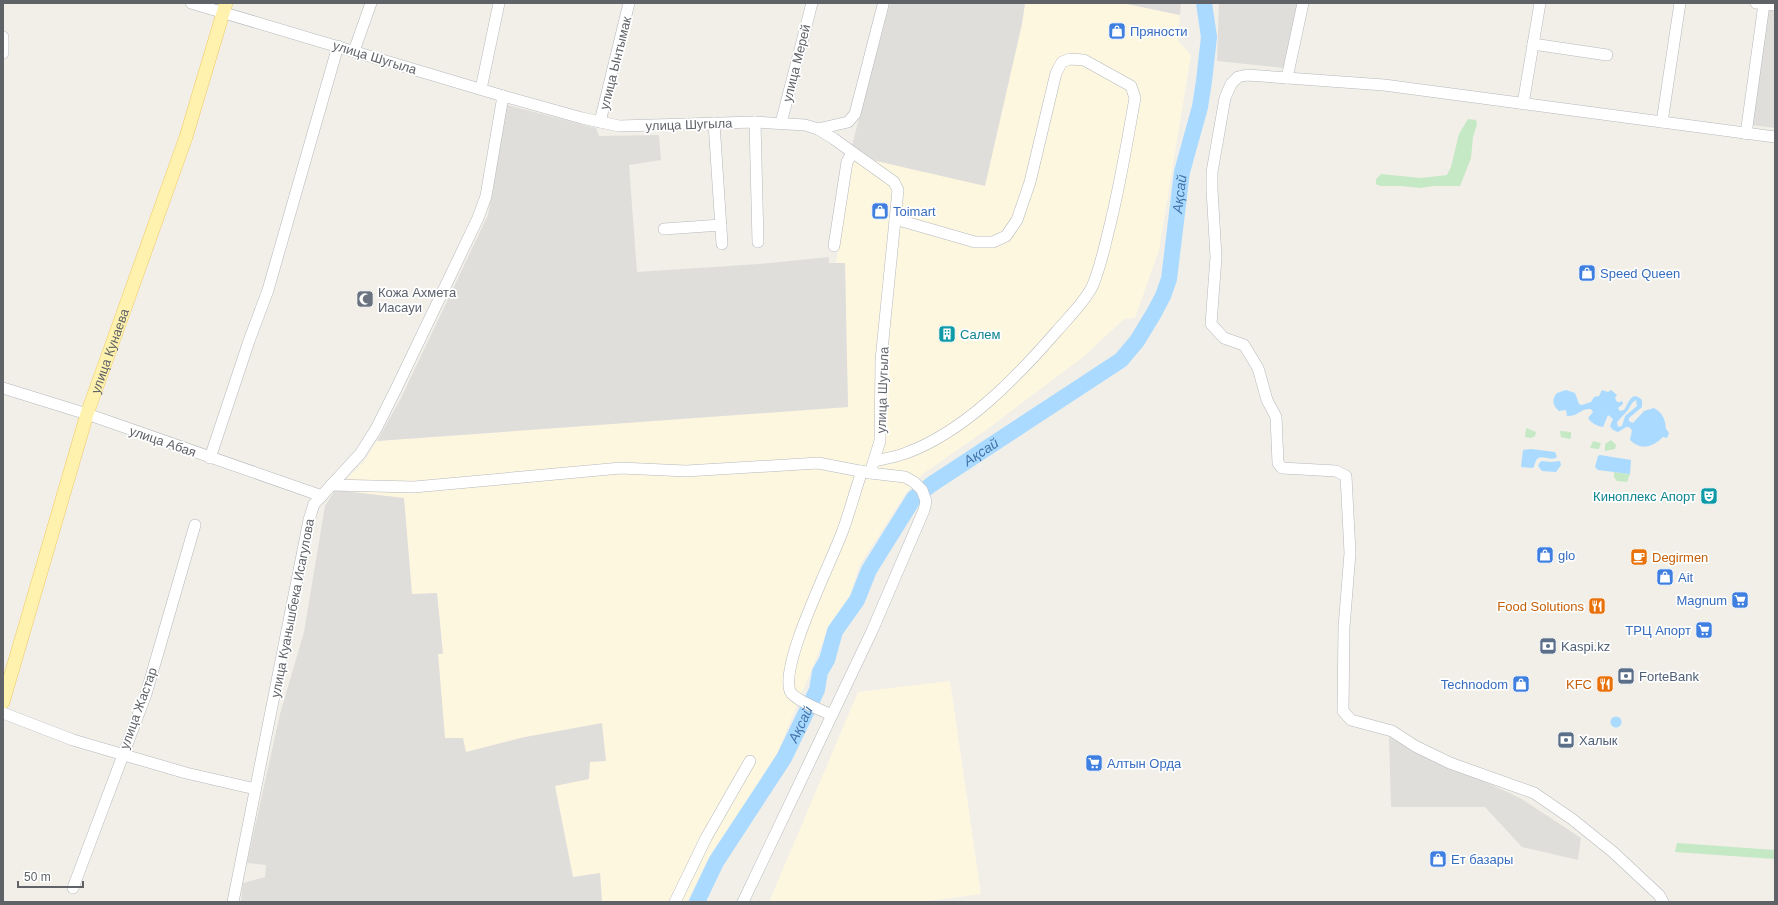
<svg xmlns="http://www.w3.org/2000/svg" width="1778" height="905" viewBox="0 0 1778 905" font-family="Helvetica,sans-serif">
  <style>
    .commercial { fill: #fef7e0 }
    .industrial { fill: #e0deda }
    .green { fill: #c5e8c5 }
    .water { fill: #aadaff; fill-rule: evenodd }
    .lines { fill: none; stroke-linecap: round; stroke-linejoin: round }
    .river { stroke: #aadaff; stroke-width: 16 }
    .minor-casing { stroke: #b5b8bc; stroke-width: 12 }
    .major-casing { stroke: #f2c960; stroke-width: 14 }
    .minor { stroke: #fff; stroke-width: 11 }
    .major { stroke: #fff2af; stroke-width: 13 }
    .labels { text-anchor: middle; stroke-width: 3.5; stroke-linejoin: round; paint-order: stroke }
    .shop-label { font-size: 13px; fill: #366cbe; stroke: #fff; text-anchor: start }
    .street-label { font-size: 13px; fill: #5f6368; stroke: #fff }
    .worship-label { font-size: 13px; fill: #5b616d; stroke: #fff; text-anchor: start }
    .culture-label { font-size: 13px; fill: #0d838f; stroke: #fff; text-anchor: start }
    .food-label { font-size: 13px; fill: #c56008; stroke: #fff; text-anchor: end }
    .service-label { font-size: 13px; fill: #4e5e75; stroke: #fff; text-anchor: start }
    .water-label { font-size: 14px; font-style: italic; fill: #4174aa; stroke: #fff }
  </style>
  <rect width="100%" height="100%" fill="#f1efe8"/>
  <g class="commercial">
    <path d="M1025,3H1122L1180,15L1178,41L1191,55L1159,250L1135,318L1124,319L1083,357L989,428L924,473L906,493L859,566L848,602L829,627L774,761L711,853L687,902H602L600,873L573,877L555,785L589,779L525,737L466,752L445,738L438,654L443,653L437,593L412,595L404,498L335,490L363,463L377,441L848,407L845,263H836L852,164L862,152L876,161L1022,24Z"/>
    <path d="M950,681L981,894L920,902H769L858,692Z"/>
  </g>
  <g class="industrial">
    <path d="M890,3H1025L1022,24L985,186L876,161L852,145Z"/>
    <path d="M1122,3H1181L1180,15Z"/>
    <path d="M1219,3H1298L1284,68L1217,61Z"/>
    <path d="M1769,9L1775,10V128L1751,125Z"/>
    <path d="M507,105L596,128L599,136L659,135L661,160L629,165L637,272L759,264L829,257V263H845L848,407L377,441L401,398L488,215Z"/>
    <path d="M335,490L404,498L412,594L437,593L443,654H438L445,738H463L466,752L525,737L602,723L606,761L590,762L589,779L555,786L573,877L600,873L602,902H241L243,883L265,877L266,865L247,863L280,714L304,632L325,506Z"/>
    <path d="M1389,737L1520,798L1581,838L1578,860L1522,847L1485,807H1391Z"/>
  </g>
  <g class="green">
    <path d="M1468,119L1476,120L1477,124L1473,137L1471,158L1460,186H1433L1420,188L1402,186H1380L1376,184V179L1381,174L1421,178L1447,175L1451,167L1459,134Z"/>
    <path d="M1526,428L1536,432L1535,436L1531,438L1525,437Z"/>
    <path d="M1560,431L1571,432V438L1569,439L1561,437Z"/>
    <path d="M1611,440L1616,445L1615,449L1605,451V444Z"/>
    <path d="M1593,441L1601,443L1599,449L1590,448Z"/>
    <path d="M1614,472L1630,474L1627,482L1617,481L1614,477Z"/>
    <path d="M1677,843L1775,850V859L1675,852Z"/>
  </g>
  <g class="water">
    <path d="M1566,390L1575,393L1579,404L1582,405L1591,402L1594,397L1599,396L1602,390L1608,392L1611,390L1617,395L1615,398L1617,402H1621L1622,400L1623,404L1618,408L1620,411L1624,410C1629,402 1632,390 1642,400V407L1629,418V421L1633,423L1644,411L1654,408C1663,413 1665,419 1666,429L1669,433L1667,438L1663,437C1653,447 1641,451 1630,440L1632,430L1629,427H1626L1618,432L1613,430L1610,426L1613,419L1608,415L1603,427C1597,426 1591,423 1588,418L1593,412L1591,409C1581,408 1577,417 1567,416L1566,410L1559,411C1553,406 1551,400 1557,393ZM1636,400L1637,406L1625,416L1622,426L1618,427L1617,422L1628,410L1632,403Z"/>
    <path d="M1531,449L1555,452L1557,457C1551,462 1543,454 1537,459C1535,461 1535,466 1533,468L1521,467L1523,450Z"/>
    <path d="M1600,455L1631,460L1630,474L1598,470L1595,467L1598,456Z"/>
    <path d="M1542,461L1551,462L1560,461L1561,465L1556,472L1542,471L1538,466L1540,462Z"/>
    <circle cx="1616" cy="722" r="5.5"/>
  </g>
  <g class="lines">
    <path class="river" id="s1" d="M697,902L716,862L784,758L817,690L820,672L827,660L835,631L857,600L869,570L914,498L932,484L1121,360L1137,341L1154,313L1163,296L1169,279L1182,172L1200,107L1204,81L1209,37L1204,3"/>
    <defs>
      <g id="minor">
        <path d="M191,3L503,96L582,118L619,126L755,122L805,125L818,129L834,139L894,182L898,190L881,360L880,441L870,473"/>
        <path d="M1756,3L1775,5"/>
        <path d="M3,37V53"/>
        <path d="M1533,44L1607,55"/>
        <path d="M354,51L371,3"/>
        <path d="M1287,78L1303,3"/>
        <path d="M481,89L499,3"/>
        <path d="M1523,104L1540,3"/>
        <path d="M600,122L629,3"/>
        <path d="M755,122L758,242"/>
        <path d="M1662,122L1680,3"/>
        <path d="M714,123L722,244"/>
        <path d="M781,123L812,3"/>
        <path d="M818,129L848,122L855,114L883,5"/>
        <path d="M1746,134L1764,4"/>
        <path d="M664,229L721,225"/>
        <path d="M834,246L847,162L852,153"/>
        <path d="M3,388L87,414L322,496"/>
        <path d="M210,458L249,341L268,290L338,46"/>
        <path d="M874,461C884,459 896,457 906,453C964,432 1016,378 1056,332C1068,318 1083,304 1092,287C1100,269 1104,249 1109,229C1120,186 1127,142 1135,98L1131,86L1084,60L1070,59L1062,62L1056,73L1030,182L1017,220L1006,236L993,242H975L895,219"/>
        <path d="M331,485L414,487L621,468L686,471L818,463L870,473L905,477L914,482L922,490L926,501L924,510L872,631L743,902"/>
        <path d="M3,713L73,740L186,773L255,789"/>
        <path d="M832,715C823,711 794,700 790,691C780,663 832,561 843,530C850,511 855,491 862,471"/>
        <path d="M73,888L146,694L195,525"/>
        <path d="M233,902L309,520L314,504L360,454L376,429L396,389L478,218L486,196L503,96"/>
        <path d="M675,902L706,838L750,761"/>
        <path d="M1663,902L1659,895L1613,852L1572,819L1534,793L1450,763L1415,746L1392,731L1351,720L1343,711L1344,627L1350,553L1346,476L1336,471L1282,468L1278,463L1276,417L1267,400L1258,368L1244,345L1224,338L1211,324L1216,257L1212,189V172L1225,98L1231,84L1238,77L1247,75L1384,85L1775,137"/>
      </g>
      <g id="major">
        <path id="s2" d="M3,702L87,414L186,137L226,3"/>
      </g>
    </defs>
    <use href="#minor" class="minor-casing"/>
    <use href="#major" class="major-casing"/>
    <use href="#minor" class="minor"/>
    <use href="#major" class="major"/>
  </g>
  <defs>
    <symbol id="shop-square" viewBox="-11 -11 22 22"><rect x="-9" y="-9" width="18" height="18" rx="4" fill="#3f7fe0" stroke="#fff"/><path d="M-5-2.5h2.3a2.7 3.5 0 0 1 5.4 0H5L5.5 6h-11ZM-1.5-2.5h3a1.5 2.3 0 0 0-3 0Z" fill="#fff"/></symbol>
    <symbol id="mosque-square" viewBox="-11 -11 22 22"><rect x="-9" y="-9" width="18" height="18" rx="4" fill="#6b7280" stroke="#fff"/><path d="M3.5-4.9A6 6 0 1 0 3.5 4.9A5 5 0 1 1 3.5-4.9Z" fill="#fff"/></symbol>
    <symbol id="building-square" viewBox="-11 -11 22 22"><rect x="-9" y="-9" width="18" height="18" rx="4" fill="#0f9aa8" stroke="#fff"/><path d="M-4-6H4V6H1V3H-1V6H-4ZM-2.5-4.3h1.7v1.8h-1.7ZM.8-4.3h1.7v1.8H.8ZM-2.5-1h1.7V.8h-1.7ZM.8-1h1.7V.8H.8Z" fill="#fff"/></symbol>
    <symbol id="theatre-square" viewBox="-11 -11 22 22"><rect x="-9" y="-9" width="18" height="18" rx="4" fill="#0f9aa8" stroke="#fff"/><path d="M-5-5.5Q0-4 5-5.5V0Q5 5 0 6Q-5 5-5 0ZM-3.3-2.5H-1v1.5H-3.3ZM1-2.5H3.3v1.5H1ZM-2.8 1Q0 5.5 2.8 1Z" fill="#fff"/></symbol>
    <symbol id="cafe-square" viewBox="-11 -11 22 22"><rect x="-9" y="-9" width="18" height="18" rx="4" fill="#e8710a" stroke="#fff"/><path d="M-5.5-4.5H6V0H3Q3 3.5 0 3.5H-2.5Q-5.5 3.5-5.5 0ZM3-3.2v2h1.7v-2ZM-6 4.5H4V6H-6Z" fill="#fff"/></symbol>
    <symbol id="supermarket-square" viewBox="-11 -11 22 22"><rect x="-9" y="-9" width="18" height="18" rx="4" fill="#3f7fe0" stroke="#fff"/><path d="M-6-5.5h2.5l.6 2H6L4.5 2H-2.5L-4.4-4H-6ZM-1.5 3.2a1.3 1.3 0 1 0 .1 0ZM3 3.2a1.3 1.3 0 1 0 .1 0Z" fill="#fff"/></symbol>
    <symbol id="restaurant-square" viewBox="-11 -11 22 22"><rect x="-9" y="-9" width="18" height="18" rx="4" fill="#e8710a" stroke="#fff"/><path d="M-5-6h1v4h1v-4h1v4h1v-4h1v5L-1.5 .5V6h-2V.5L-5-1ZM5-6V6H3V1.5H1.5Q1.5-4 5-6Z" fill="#fff"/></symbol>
    <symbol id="bank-square" viewBox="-11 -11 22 22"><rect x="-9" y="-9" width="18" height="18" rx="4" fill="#5c6f8a" stroke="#fff"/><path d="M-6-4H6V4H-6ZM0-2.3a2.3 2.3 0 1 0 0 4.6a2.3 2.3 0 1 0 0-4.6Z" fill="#fff"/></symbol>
  </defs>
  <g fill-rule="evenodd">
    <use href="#shop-square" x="1107" y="21" width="20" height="20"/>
    <use href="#shop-square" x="870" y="201" width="20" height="20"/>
    <use href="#shop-square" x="1577" y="263" width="20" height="20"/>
    <use href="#mosque-square" x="355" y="289" width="20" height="20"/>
    <use href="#building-square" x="937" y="324" width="20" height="20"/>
    <use href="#theatre-square" x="1699" y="486" width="20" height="20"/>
    <use href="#shop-square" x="1535" y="545" width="20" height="20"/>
    <use href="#cafe-square" x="1629" y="547" width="20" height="20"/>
    <use href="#shop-square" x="1655" y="567" width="20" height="20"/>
    <use href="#supermarket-square" x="1730" y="590" width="20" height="20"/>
    <use href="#restaurant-square" x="1587" y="596" width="20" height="20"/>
    <use href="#supermarket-square" x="1694" y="620" width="20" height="20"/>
    <use href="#bank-square" x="1538" y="636" width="20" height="20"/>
    <use href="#bank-square" x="1616" y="666" width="20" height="20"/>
    <use href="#shop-square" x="1511" y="674" width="20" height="20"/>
    <use href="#restaurant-square" x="1595" y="674" width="20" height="20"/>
    <use href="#bank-square" x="1556" y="730" width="20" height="20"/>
    <use href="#supermarket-square" x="1084" y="753" width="20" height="20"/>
    <use href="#shop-square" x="1428" y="849" width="20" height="20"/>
  </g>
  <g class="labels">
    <g class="shop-label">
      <text x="1130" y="36">Пряности</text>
      <text x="893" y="216">Toimart</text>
      <text x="1600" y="278">Speed Queen</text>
      <text x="1558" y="560">glo</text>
      <text x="1678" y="582">Ait</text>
      <text x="1727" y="605" text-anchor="end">Magnum</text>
      <text x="1691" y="635" text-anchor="end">ТРЦ Апорт</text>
      <text x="1508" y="689" text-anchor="end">Technodom</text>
      <text x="1107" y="768">Алтын Орда</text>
      <text x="1451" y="864">Ет базары</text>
    </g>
    <g class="street-label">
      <text transform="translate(375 57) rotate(17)" y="5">улица Шугыла</text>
      <text transform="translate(615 63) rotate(-76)" y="5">улица Ынтымак</text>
      <text transform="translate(796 63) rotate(-76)" y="5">улица Мерей</text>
      <text transform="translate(689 124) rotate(-2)" y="5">улица Шугыла</text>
      <text dy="5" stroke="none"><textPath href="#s2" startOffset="367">улица Кунаева</textPath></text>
      <text transform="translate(882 390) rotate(-88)" y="5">улица Шугыла</text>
      <text transform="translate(163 441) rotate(19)" y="5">улица Абая</text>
      <text transform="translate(292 608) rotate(-79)" y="5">улица Куанышбека Исагулова</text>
      <text transform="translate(138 708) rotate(-70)" y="5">улица Жастар</text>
    </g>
    <g class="worship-label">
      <text x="378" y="297">Кожа Ахмета<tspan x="378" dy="15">Иасауи</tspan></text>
    </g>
    <g class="culture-label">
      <text x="960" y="339">Салем</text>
      <text x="1696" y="501" text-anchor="end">Киноплекс Апорт</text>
    </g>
    <g class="food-label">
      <text x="1652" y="562" text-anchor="start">Degirmen</text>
      <text x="1584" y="611">Food Solutions</text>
      <text x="1592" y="689">KFC</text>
    </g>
    <g class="service-label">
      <text x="1561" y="651">Kaspi.kz</text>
      <text x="1639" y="681">ForteBank</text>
      <text x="1579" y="745">Халык</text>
    </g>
    <g class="water-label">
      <text dy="5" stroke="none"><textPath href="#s1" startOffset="891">Ақсай</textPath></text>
      <text dy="5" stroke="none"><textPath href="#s1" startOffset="543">Ақсай</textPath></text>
      <text dy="5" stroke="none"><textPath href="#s1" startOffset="206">Ақсай</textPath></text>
    </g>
  </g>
  <rect width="1778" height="905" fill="none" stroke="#5f6368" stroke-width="8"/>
  <path d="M18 881v6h65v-6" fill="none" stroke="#5f6368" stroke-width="2"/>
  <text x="24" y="881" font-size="12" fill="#5f6368" stroke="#ffffff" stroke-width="3" paint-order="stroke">50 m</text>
</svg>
